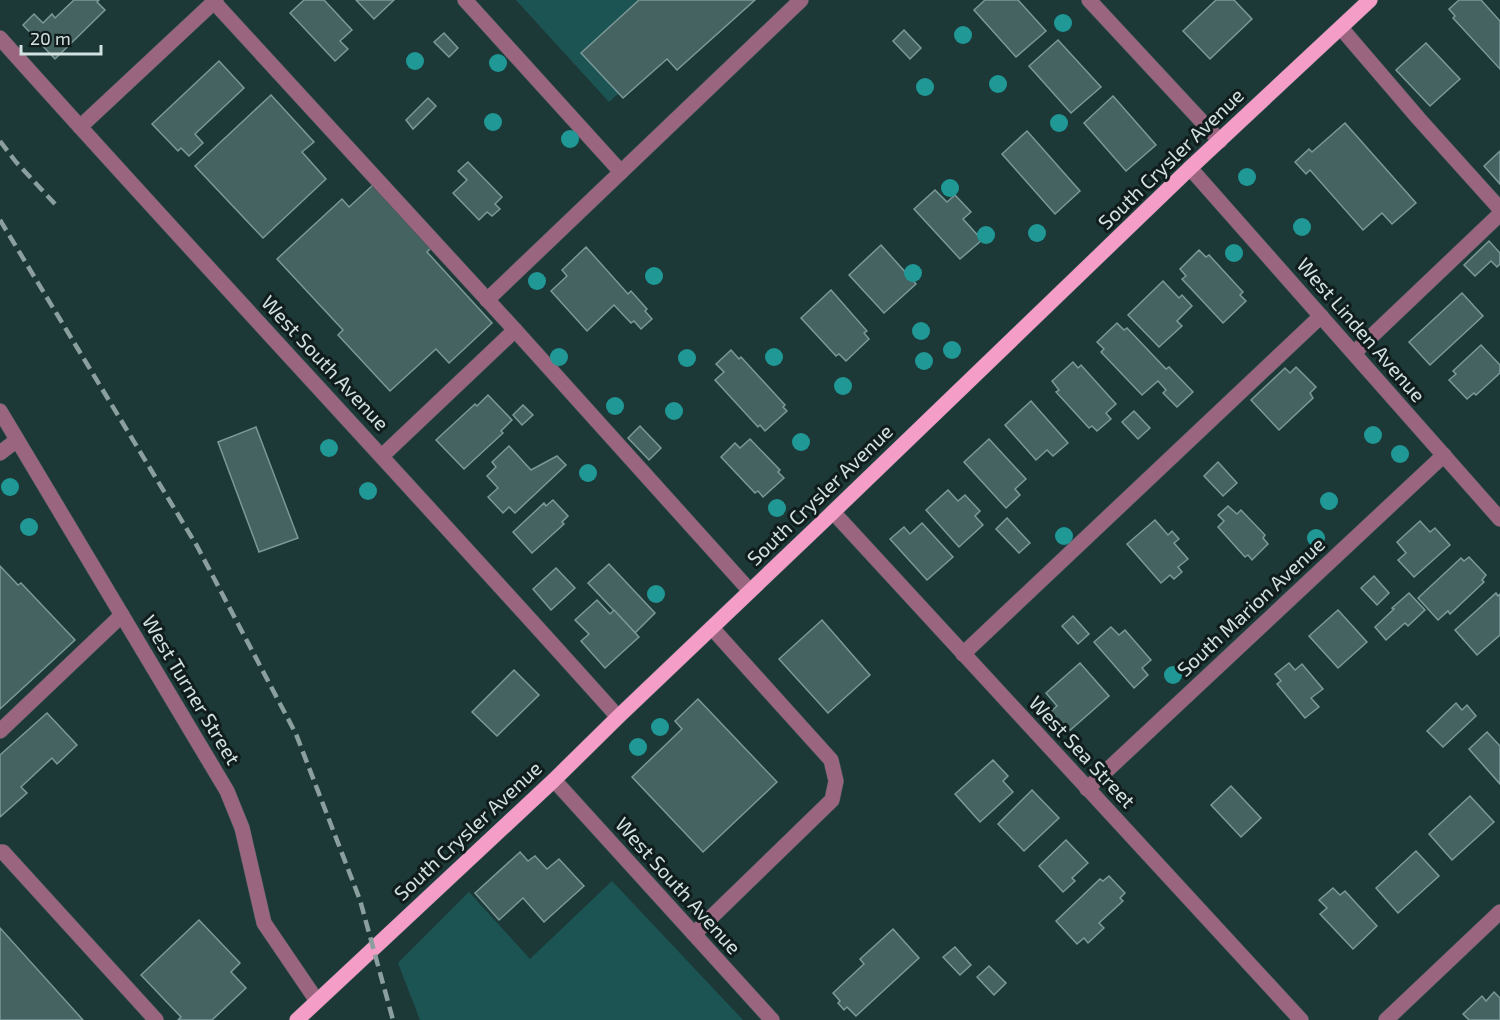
<svg xmlns="http://www.w3.org/2000/svg" width="1500" height="1020" viewBox="0 0 1500 1020" font-family="'Exo 2',sans-serif">
  <style>
    .green { fill: #1c5453 }
    .building { fill: #456361; stroke: #7a9998; stroke-width: 1.5 }
    .lines { fill: none; stroke-linecap: round; stroke-linejoin: round }
    .minor-casing { stroke: #3d5756; stroke-width: 16 }
    .major-casing { stroke: #3d5756; stroke-width: 16 }
    .minor { stroke: #9a657e; stroke-width: 15 }
    .major { stroke: #f49dc6; stroke-width: 15 }
    .rail { stroke: #8a9f9e; stroke-width: 4.5; stroke-dasharray: 12 6; stroke-linecap: butt }
    .tree { fill: #1f9896 }
    .labels { text-anchor: middle; stroke-width: 6; stroke-linejoin: round; paint-order: stroke }
    .street-label { font-size: 20px; fill: #d2e2e1; stroke: #111d1d }
  </style>
  <rect width="100%" height="100%" fill="#1c3938"/>
  <g class="green">
    <path d="M516,0H639L582,53L619,93L609,102Z"/>
    <path d="M612,881L743,1020H420L398,963L469,892L530,959Z"/>
  </g>
  <g class="building">
    <path d="M74,0H99L97,2L105,10L55,59L23,25L34,14L43,23L52,14L55,18Z"/>
    <path d="M304,0H324L352,30L340,41L348,49L335,61L290,13Z"/>
    <path d="M356,0H394L374,19Z"/>
    <path d="M639,0H755L677,70L667,59L623,98L581,53Z"/>
    <path d="M985,0H1018L1046,31L1016,57L974,10Z"/>
    <path d="M1216,0H1234L1252,19L1210,59L1183,31Z"/>
    <path d="M1459,0H1481L1500,21V69L1453,18L1455,16L1449,9Z"/>
    <path d="M904,30L921,48L910,59L893,41Z"/>
    <path d="M444,33L458,48L449,57L434,42Z"/>
    <path d="M1058,40L1101,87L1071,113L1029,66Z"/>
    <path d="M1426,43L1460,79L1430,106L1396,70Z"/>
    <path d="M219,61L244,88L195,134L203,143L189,156L181,148L178,151L152,124Z"/>
    <path d="M271,95L314,142L302,152L326,179L263,238L195,166Z"/>
    <path d="M1113,96L1156,145L1126,171L1084,123Z"/>
    <path d="M428,98L436,106L413,129L406,120Z"/>
    <path d="M1345,123L1416,203L1392,224L1382,213L1363,230L1310,170L1306,174L1295,162L1309,149L1312,152Z"/>
    <path d="M1027,131L1080,191L1055,214L1002,154Z"/>
    <path d="M1500,151V184L1484,166Z"/>
    <path d="M468,162L502,197L495,204L500,209L492,216L487,212L479,220L453,193L467,180L458,171Z"/>
    <path d="M373,185L431,248L427,252L492,323L449,363L436,349L390,391L338,335L343,330L277,259L342,199L349,207Z"/>
    <path d="M935,190L947,202L955,195L971,212L963,219L982,240L960,259L914,209Z"/>
    <path d="M1489,241L1500,253V264L1497,267L1491,261L1475,276L1464,265Z"/>
    <path d="M881,245L916,284L884,313L849,275Z"/>
    <path d="M586,247L628,294L631,291L647,309L645,311L652,319L641,329L634,321L631,323L614,305L587,331L551,291L567,276L562,270Z"/>
    <path d="M1199,250L1206,257L1209,255L1243,292L1240,295L1246,301L1223,323L1182,279L1186,276L1180,269Z"/>
    <path d="M1163,281L1179,298L1182,295L1192,306L1177,321L1182,326L1159,347L1128,315Z"/>
    <path d="M831,290L867,331L864,333L869,339L846,361L839,354L836,356L801,318Z"/>
    <path d="M1462,293L1483,316L1430,365L1409,342Z"/>
    <path d="M1117,323L1124,330L1127,328L1166,369L1169,367L1193,392L1177,407L1163,393L1166,390L1158,381L1142,395L1101,352L1104,349L1097,342Z"/>
    <path d="M1481,345L1500,365V373L1476,395L1474,393L1467,399L1449,380L1456,374L1453,371Z"/>
    <path d="M731,350L739,359L741,357L785,405L783,407L787,411L765,431L760,425L758,427L715,380L724,372L716,364Z"/>
    <path d="M1073,362L1078,368L1081,365L1116,404L1106,413L1111,419L1097,431L1092,426L1089,428L1056,392L1059,390L1052,381Z"/>
    <path d="M1296,367L1316,387L1310,393L1313,398L1279,430L1251,400L1285,368L1290,373Z"/>
    <path d="M488,395L512,420L501,431L503,433L464,469L436,440L475,404L477,406Z"/>
    <path d="M1031,401L1068,443L1053,456L1047,450L1036,460L1005,425Z"/>
    <path d="M523,405L533,415L522,425L513,415Z"/>
    <path d="M1134,411L1150,428L1138,439L1122,422Z"/>
    <path d="M640,426L661,448L649,460L628,438Z"/>
    <path d="M256,427L298,538L259,552L218,442Z"/>
    <path d="M750,439L780,470L778,472L784,478L763,497L758,491L755,493L721,457L735,443L740,448Z"/>
    <path d="M989,439L1026,479L1015,489L1020,495L1006,508L964,462Z"/>
    <path d="M509,446L531,470L557,456L566,465L515,513L509,507L503,513L488,497L498,488L487,476L496,467L492,462Z"/>
    <path d="M1218,462L1237,483L1223,496L1204,476Z"/>
    <path d="M948,490L958,501L965,495L980,511L975,516L983,525L959,547L926,510Z"/>
    <path d="M553,500L568,516L562,522L564,524L532,553L513,532L544,503L546,506Z"/>
    <path d="M1228,506L1237,514L1241,510L1265,535L1263,538L1268,544L1252,560L1248,555L1245,557L1218,527L1224,521L1218,515Z"/>
    <path d="M1007,518L1030,543L1019,553L996,529Z"/>
    <path d="M1155,520L1168,535L1172,531L1179,539L1174,543L1188,559L1178,567L1182,572L1174,579L1170,575L1161,583L1127,544Z"/>
    <path d="M1420,521L1430,532L1435,528L1450,545L1414,577L1398,560L1406,553L1397,542Z"/>
    <path d="M922,523L953,557L927,580L890,539L904,527L910,534Z"/>
    <path d="M1469,557L1486,575L1482,580L1484,582L1450,614L1448,611L1438,620L1418,598L1461,558L1464,561Z"/>
    <path d="M609,564L655,613L635,633L588,583Z"/>
    <path d="M0,566L18,585L21,583L75,640L0,709Z"/>
    <path d="M556,568L575,588L551,610L533,589Z"/>
    <path d="M1374,576L1389,593L1377,605L1361,588Z"/>
    <path d="M1409,593L1425,610L1408,626L1405,623L1386,640L1375,627L1394,609L1392,608Z"/>
    <path d="M1496,593L1498,596L1500,594V635L1477,655L1455,630Z"/>
    <path d="M597,600L610,614L614,610L639,637L605,668L581,641L589,634L575,620Z"/>
    <path d="M1338,610L1367,642L1338,668L1309,636Z"/>
    <path d="M1073,616L1089,634L1078,644L1062,626Z"/>
    <path d="M822,620L870,675L828,713L779,659Z"/>
    <path d="M1111,627L1119,635L1125,630L1151,660L1142,668L1148,675L1134,688L1094,642Z"/>
    <path d="M1080,663L1109,696L1067,733L1049,713L1057,706L1046,693Z"/>
    <path d="M1289,663L1295,670L1302,664L1323,689L1311,698L1319,707L1305,718L1277,684L1281,681L1275,674Z"/>
    <path d="M514,670L539,695L497,736L472,712Z"/>
    <path d="M698,699L777,782L703,852L632,777L682,729L675,721Z"/>
    <path d="M1456,703L1462,710L1467,705L1476,716L1443,747L1427,731Z"/>
    <path d="M47,713L77,745L57,764L52,758L21,787L27,793L0,817V755Z"/>
    <path d="M1487,732L1500,746V784L1469,749Z"/>
    <path d="M993,760L1008,776L1003,781L1013,792L980,822L955,794Z"/>
    <path d="M1231,786L1261,818L1241,837L1211,805Z"/>
    <path d="M1032,790L1059,818L1024,851L998,824Z"/>
    <path d="M1470,796L1494,822L1452,860L1429,834Z"/>
    <path d="M1066,840L1088,863L1072,878L1075,881L1063,892L1039,866Z"/>
    <path d="M1416,851L1439,876L1398,913L1376,888Z"/>
    <path d="M520,852L528,861L535,856L547,869L559,859L584,886L544,922L523,898L499,920L475,893Z"/>
    <path d="M1109,876L1125,893L1120,898L1123,901L1099,923L1104,928L1088,943L1084,938L1077,944L1056,921L1100,879L1103,881Z"/>
    <path d="M1333,888L1340,895L1345,891L1377,926L1353,949L1320,914L1327,908L1319,900Z"/>
    <path d="M199,920L240,963L231,972L246,988L212,1020H178L181,1017L141,975Z"/>
    <path d="M0,928L83,1020H0Z"/>
    <path d="M893,929L919,958L856,1016L847,1007L844,1010L838,1003L840,1001L833,993L864,964L860,959Z"/>
    <path d="M955,947L971,965L960,975L943,957Z"/>
    <path d="M989,966L1006,983L994,995L977,977Z"/>
    <path d="M1494,992L1500,998V1020H1469L1463,1014L1482,996L1486,1001Z"/>
  </g>
  <g class="lines">
    <defs>
      <g id="minor">
        <path d="M465,0L621,172"/>
        <path d="M1089,0L1220,141"/>
        <path d="M214,2L515,330L750,591"/>
        <path d="M1341,28L1419,119L1500,209"/>
        <path d="M0,38C204,266 414,489 618,717"/>
        <path d="M80,127L216,0"/>
        <path d="M1190,168L1500,519"/>
        <path d="M487,300L801,0"/>
        <path d="M1354,353L1500,214"/>
        <path d="M0,411L227,791L242,828L264,923L317,1001"/>
        <path d="M0,453L17,440"/>
        <path d="M382,456L515,330"/>
        <path d="M833,512L1301,1020"/>
        <path d="M963,654L1321,316"/>
        <path d="M0,731L122,615"/>
        <path d="M554,780L772,1020"/>
        <path d="M1087,789L1444,455"/>
        <path d="M0,852H3L156,1020"/>
        <path d="M694,934L832,800L836,781L831,760L712,628"/>
        <path d="M1386,1020L1500,912"/>
      </g>
      <path id="major" d="M297,1020L554,780L618,717L833,512L1190,168L1370,0"/>
    </defs>
    <use href="#minor" class="minor-casing"/>
    <use href="#major" class="major-casing"/>
    <use href="#minor" class="minor"/>
    <use href="#major" class="major"/>
    <g class="rail">
      <path d="M0,141L16,162L55,204"/>
      <path d="M0,220L197,546L296,734L360,900L393,1020"/>
    </g>
  </g>
  <g class="tree">
    <circle cx="1063" cy="23" r="9"/>
    <circle cx="963" cy="35" r="9"/>
    <circle cx="415" cy="61" r="9"/>
    <circle cx="498" cy="63" r="9"/>
    <circle cx="998" cy="84" r="9"/>
    <circle cx="925" cy="87" r="9"/>
    <circle cx="493" cy="122" r="9"/>
    <circle cx="1059" cy="123" r="9"/>
    <circle cx="570" cy="139" r="9"/>
    <circle cx="1247" cy="177" r="9"/>
    <circle cx="950" cy="188" r="9"/>
    <circle cx="1302" cy="227" r="9"/>
    <circle cx="1037" cy="233" r="9"/>
    <circle cx="986" cy="235" r="9"/>
    <circle cx="1234" cy="253" r="9"/>
    <circle cx="913" cy="273" r="9"/>
    <circle cx="654" cy="276" r="9"/>
    <circle cx="537" cy="281" r="9"/>
    <circle cx="921" cy="331" r="9"/>
    <circle cx="952" cy="350" r="9"/>
    <circle cx="559" cy="357" r="9"/>
    <circle cx="774" cy="357" r="9"/>
    <circle cx="687" cy="358" r="9"/>
    <circle cx="924" cy="361" r="9"/>
    <circle cx="843" cy="386" r="9"/>
    <circle cx="615" cy="406" r="9"/>
    <circle cx="674" cy="411" r="9"/>
    <circle cx="1373" cy="435" r="9"/>
    <circle cx="801" cy="442" r="9"/>
    <circle cx="329" cy="448" r="9"/>
    <circle cx="1400" cy="454" r="9"/>
    <circle cx="588" cy="473" r="9"/>
    <circle cx="10" cy="487" r="9"/>
    <circle cx="368" cy="491" r="9"/>
    <circle cx="1329" cy="501" r="9"/>
    <circle cx="777" cy="508" r="9"/>
    <circle cx="29" cy="527" r="9"/>
    <circle cx="1064" cy="536" r="9"/>
    <circle cx="1316" cy="538" r="9"/>
    <circle cx="656" cy="594" r="9"/>
    <circle cx="1173" cy="675" r="9"/>
    <circle cx="660" cy="727" r="9"/>
    <circle cx="638" cy="747" r="9"/>
  </g>
  <g class="labels">
    <g class="street-label">
      <text transform="translate(1171 159) rotate(-44)" y="7">South Crysler Avenue</text>
      <text transform="translate(1361 330) rotate(49)" y="7">West Linden Avenue</text>
      <text transform="translate(325 363) rotate(47)" y="7">West South Avenue</text>
      <text transform="translate(820 495) rotate(-44)" y="7">South Crysler Avenue</text>
      <text transform="translate(1251 607) rotate(-43)" y="7">South Marion Avenue</text>
      <text transform="translate(191 690) rotate(59)" y="7">West Turner Street</text>
      <text transform="translate(1082 752) rotate(47)" y="7">West Sea Street</text>
      <text transform="translate(468 831) rotate(-43)" y="7">South Crysler Avenue</text>
      <text transform="translate(678 886) rotate(48)" y="7">West South Avenue</text>
    </g>
  </g>
  <path d="M21 45v9h80v-9" fill="none" stroke="#d2e2e1" stroke-width="3"/>
  <text x="30" y="45" font-size="18" fill="#d2e2e1" stroke="#111d1d" stroke-width="4.5" paint-order="stroke">20 m</text>
</svg>
